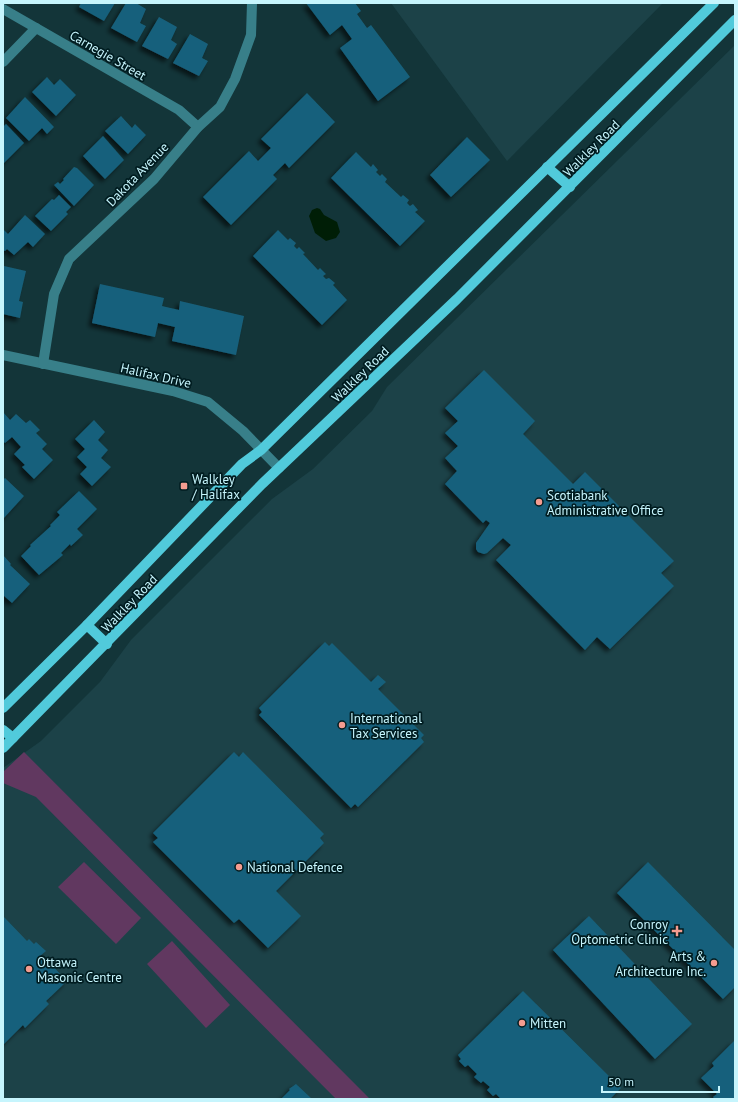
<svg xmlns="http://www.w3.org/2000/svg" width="738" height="1102" viewBox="0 0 738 1102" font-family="'PT Sans',sans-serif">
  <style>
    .built { fill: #1c4248 }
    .green { fill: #613860 }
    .water { fill: #001e06 }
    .building { fill: #19607b; filter: url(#shadow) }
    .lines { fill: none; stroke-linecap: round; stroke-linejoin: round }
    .minor { stroke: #387f89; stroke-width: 10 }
    .major { stroke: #51cadb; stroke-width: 10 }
    .poi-dot { fill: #f59c90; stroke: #001c20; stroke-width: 1.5 }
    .labels { text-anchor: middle; stroke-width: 3.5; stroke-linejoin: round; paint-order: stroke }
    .street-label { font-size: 13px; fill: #c6f5fd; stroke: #001c20 }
    .poi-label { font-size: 13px; fill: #c6f5fd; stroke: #001c20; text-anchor: start }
  </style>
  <defs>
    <filter id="shadow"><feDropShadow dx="-3.5" dy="3.5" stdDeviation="2" flood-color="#0009"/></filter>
  </defs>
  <rect width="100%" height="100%" fill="#133539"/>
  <g class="built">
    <path d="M391,3H663L507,161Z"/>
    <path d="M735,45V1099H3V768L41,741L100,682L131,640L272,499L313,469L372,411L387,387Z"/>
  </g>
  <g class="green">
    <path d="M24,752L370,1099H336L36,797L3,783V772Z"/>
    <path d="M84,862L141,918L116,944L58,887Z"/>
    <path d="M172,941L230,1005L206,1028L147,964Z"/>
  </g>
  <path class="water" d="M317,208L320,209L324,215L337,222L340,232L336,238L326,241L315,233L309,216L312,210Z"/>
  <g class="building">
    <path d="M81,3H115L104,21L79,7Z"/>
    <path d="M126,3H136L146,9L140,23L146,26L137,42L111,28Z"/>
    <path d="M306,3H355L361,11L357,14L367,28L371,25L410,77L378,101L340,48L352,39L342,25L330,35Z"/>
    <path d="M159,17L177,27L171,40L177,44L168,59L142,46Z"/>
    <path d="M190,34L208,44L202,58L208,61L199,76L173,63Z"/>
    <path d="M47,77L54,85L60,79L76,95L56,116L32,92Z"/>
    <path d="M307,93L335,122L289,168L285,163L273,175L277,179L231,225L203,197L249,151L258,161L271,148L261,139Z"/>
    <path d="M25,97L54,127L47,134L42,128L29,141L6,118Z"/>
    <path d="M121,116L132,128L135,124L146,135L128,154L105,131Z"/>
    <path d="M6,124L24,143L4,163L3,127Z"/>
    <path d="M103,136L124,160L105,179L83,156Z"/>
    <path d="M467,137L490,160L451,197L430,175Z"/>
    <path d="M356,152L371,167L373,164L378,170L376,172L380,176L382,174L387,179L385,182L401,197L403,195L409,200L407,203L410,206L413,204L418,210L415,212L425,221L400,246L331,178Z"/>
    <path d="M74,167L77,168L94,185L74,206L54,185L58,182L60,184L64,180L63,179Z"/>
    <path d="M59,195L71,207L66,212L68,214L51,231L35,216L52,199L54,200Z"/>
    <path d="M25,215L45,234L33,247L28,242L14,255L7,249L5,251L3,250V229L8,234Z"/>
    <path d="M278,230L288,240L290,238L296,243L294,246L297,249L299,247L305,253L303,254L318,270L320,268L326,274L323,276L326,279L329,278L335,283L333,285L347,300L322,325L253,256Z"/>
    <path d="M4,266L26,271L19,301L23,302L20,318L3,314Z"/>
    <path d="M100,284L164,298L162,306L179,310L180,301L244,316L236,355L172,341L175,327L158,323L155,337L92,323Z"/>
    <path d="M484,370L535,421L523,434L573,484L585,472L674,561L661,573L674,586L610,649L597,637L585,650L496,560L511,545L503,538L487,553L484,554L478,552L476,549V543L490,523L486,520L483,523L445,484L457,471L445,458L458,446L445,433L458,421L445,408Z"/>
    <path d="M3,412L10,420L16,414L26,423L30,420L40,430L36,433L47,444L42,449L53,460L34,479L22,467L25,465L14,454L21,447L12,437L5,443L3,441Z"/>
    <path d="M94,420L105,432L98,440L108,450L101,458L111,467L92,486L80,474L87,467L77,457L85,449L75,439Z"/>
    <path d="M5,478L24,496L3,519V480Z"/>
    <path d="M79,491L97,509L77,529L83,535L71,546L70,544L61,553L63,555L39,575L21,556L31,546L30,545L51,526L50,525L60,515L57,512Z"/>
    <path d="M3,555L11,564L10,565L30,584L12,603L3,595Z"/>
    <path d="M325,642L329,646L332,643L371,682L378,675L386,682L378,689L424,735L421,738L424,742L358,807L355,804L351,808L259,715L262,712L259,708Z"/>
    <path d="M234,752L239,757L243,752L324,834L320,838L324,843L276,891L301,916L268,948L239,919L234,923L153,842L158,838L153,833Z"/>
    <path d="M648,862L735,950V987L723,999L617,893Z"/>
    <path d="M3,916L27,941L29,939L34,944L36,942L46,951L40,956L42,957L43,956L67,981L46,1001L49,1004L25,1028L23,1025L3,1045Z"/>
    <path d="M589,916L692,1024L655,1059L553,950Z"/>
    <path d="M523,991L621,1088L610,1099H501L496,1094L493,1096L487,1090L490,1087L483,1081L481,1083L474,1077L477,1074L468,1065L465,1067L459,1061L461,1059L458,1055Z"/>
    <path d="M735,1040V1099H715L713,1097L717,1094L701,1078L714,1066L712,1063Z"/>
    <path d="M296,1084L312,1099H281L290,1090L289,1089Z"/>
  </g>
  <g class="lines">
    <g class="minor">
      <path d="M3,9L179,110L198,127"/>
      <path d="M3,62L36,28"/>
      <path d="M3,355L173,391L208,402L243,431L279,468"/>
      <path d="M43,364L54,294L69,259L154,179L198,127L220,107L235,79L251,35L252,3"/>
    </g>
    <g class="major">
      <path d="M547,167L570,187"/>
      <path d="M87,625L107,644"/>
      <path d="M3,708L87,625L242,464L261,450L714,3"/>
      <path d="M3,730L13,738"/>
      <path d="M3,748L262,484L457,299L735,20"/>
    </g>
  </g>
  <g class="poi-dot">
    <rect x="180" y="482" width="8" height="8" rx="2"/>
    <circle cx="539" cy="502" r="4"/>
    <circle cx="342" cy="725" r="4"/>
    <circle cx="239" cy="867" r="4"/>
    <path d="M675 925h4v4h4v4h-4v4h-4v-4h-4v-4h4z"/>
    <circle cx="714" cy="963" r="4"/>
    <circle cx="29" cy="969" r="4"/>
    <circle cx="522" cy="1023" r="4"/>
  </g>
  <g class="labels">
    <g class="street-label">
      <text transform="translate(108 55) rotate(30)" y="5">Carnegie Street</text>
      <text transform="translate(591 148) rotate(-45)" y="5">Walkley Road</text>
      <text transform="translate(137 174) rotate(-46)" y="5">Dakota Avenue</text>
      <text transform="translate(360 374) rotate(-44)" y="5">Walkley Road</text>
      <text transform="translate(156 375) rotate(13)" y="5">Halifax Drive</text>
      <text transform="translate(129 603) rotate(-46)" y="5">Walkley Road</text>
    </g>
    <g class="poi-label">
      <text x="192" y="484">Walkley<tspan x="192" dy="15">/ Halifax</tspan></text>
      <text x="547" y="500">Scotiabank<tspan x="547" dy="15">Administrative Office</tspan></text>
      <text x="350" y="723">International<tspan x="350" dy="15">Tax Services</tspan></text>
      <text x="247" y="872">National Defence</text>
      <text x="668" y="929" text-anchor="end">Conroy<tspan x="668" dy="15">Optometric Clinic</tspan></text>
      <text x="706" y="961" text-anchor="end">Arts &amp;<tspan x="706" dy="15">Architecture Inc.</tspan></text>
      <text x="37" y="967">Ottawa<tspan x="37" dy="15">Masonic Centre</tspan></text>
      <text x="530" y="1028">Mitten</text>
    </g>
  </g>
  <rect width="738" height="1102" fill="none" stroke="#c6f5fd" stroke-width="8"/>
  <path d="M602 1086v6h117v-6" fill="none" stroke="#c6f5fd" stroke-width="2"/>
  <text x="608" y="1086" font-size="12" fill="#c6f5fd" stroke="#001c20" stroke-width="3" paint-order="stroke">50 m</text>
</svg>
